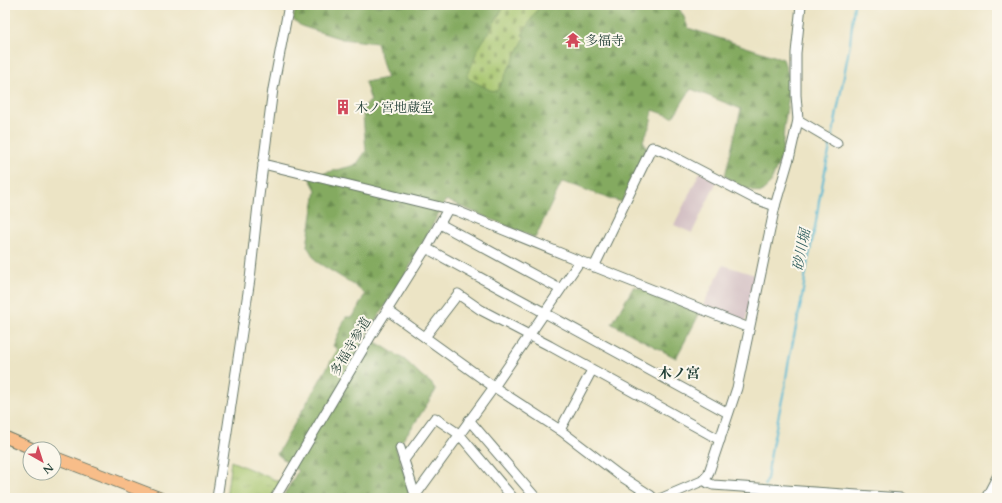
<svg xmlns="http://www.w3.org/2000/svg" width="1002" height="503" viewBox="0 0 1002 503" font-family="Cardo,'Noto Serif JP',serif">
  <style>
    .industrial { fill: #d2bec2 }
    .forest { fill: url(#forest-firs); stroke: #52744a }
    .cemetery { fill: url(#cemetery-stones); stroke: #628150 }
    .park { fill: url(#park-tufts); stroke: #628150 }
    .lines { fill: none; stroke-linecap: round; stroke-linejoin: round }
    .stream { stroke: #55b8d4; stroke-width: 2 }
    .minor-casing { stroke: #677767; stroke-width: 11 }
    .major-casing { stroke: #677767; stroke-width: 13 }
    .minor { stroke: #fff; stroke-width: 9 }
    .major { stroke: #f8bd89; stroke-width: 11 }
    .labels { text-anchor: middle; stroke-width: 4; stroke-linejoin: round; paint-order: stroke }
    .poi-label { font-size: 13px; fill: #1f3d34; stroke: #fbf7ec; text-anchor: start }
    .street-label { font-size: 13px; fill: #1f3d34; stroke: #fbf7ec }
    .water-label { font-size: 14px; font-style: italic; fill: #2c5c5c; stroke: #fbf7ec }
    .neighbourhood-label { font-size: 14px; font-weight: bold; fill: #1f3d34; stroke: #fbf7ec }
  </style>
  <defs>
    <pattern id="forest-firs" width="22" height="20" patternUnits="userSpaceOnUse"><rect width="22" height="20" fill="#84aa60"/><path d="M5 1l3.5 6h-7zM16 11l3.5 6h-7z" fill="#6b8c50"/></pattern>
    <pattern id="cemetery-stones" width="16" height="16" patternUnits="userSpaceOnUse"><rect width="16" height="16" fill="#a6c56d"/><path d="M2 7V4a2 2 0 0 1 4 0v3zM10 15v-3a2 2 0 0 1 4 0v3z" fill="#87a15a"/></pattern>
    <pattern id="park-tufts" width="24" height="20" patternUnits="userSpaceOnUse"><rect width="24" height="20" fill="#a6c56d"/><path d="M3 7l-1-3M5 7V3M7 7l1-3M15 17l-1-3M17 17v-4M19 17l1-3" fill="none" stroke="#87a15a"/></pattern>
  </defs>
  <rect width="100%" height="100%" fill="#fbf7ec"/>
  <filter id="ink" filterUnits="userSpaceOnUse"><feTurbulence type="fractalNoise" baseFrequency=".025" numOctaves="2"/><feDisplacementMap in="SourceGraphic" scale="8" xChannelSelector="R" yChannelSelector="G"/><feConvolveMatrix kernelMatrix="1 2 1 2 8 2 1 2 1" color-interpolation-filters="sRGB"/></filter>
  <filter id="wash" filterUnits="userSpaceOnUse"><feTurbulence type="fractalNoise" baseFrequency=".012" numOctaves="4" result="noise"/><feDisplacementMap in="SourceGraphic" scale="16" xChannelSelector="R" yChannelSelector="G"/><feGaussianBlur stdDeviation="0.9" result="paint"/><feColorMatrix in="noise" values="0 0 0 0 0 0 0 0 0 0 0 0 0 0 0 0 0 1.4 0 .05"/><feComposite in="paint" operator="in"/></filter>
  <g filter="url(#wash)">
    <rect width="100%" height="100%" fill="#ece4c5"/>
    <g class="industrial">
      <path d="M700,172L717,181L692,233L674,225Z"/>
      <path d="M723,265L755,275L746,320L742,323L702,307Z"/>
    </g>
    <g class="forest">
      <path d="M297,5H677L684,17L688,28L783,59L791,82L784,127L782,155L770,184L760,193L742,187L725,176L741,109L691,89L673,117L653,110L650,125L643,141L647,147L622,202L596,194L576,186L562,182L535,238L446,200L408,270L366,336L405,360L422,376L431,383L436,390L415,423L396,449L405,474L411,498H282L298,471L277,454L338,349L333,346L346,317H353L365,294L354,285L317,262L307,246L316,190L309,177L356,165L366,151L363,115L364,106L371,101L365,82L387,78L377,43L342,39L301,26L293,19Z"/>
      <path d="M634,286L677,304L700,313L676,358L612,324Z"/>
    </g>
    <path class="cemetery" d="M505,5H540L522,35L525,37L497,91L490,90L467,78L477,51Z"/>
    <path class="park" d="M231,461L280,482L271,498H226Z"/>
    <g class="lines">
      <g class="stream">
        <path d="M832,138L850,44L854,5"/>
        <path d="M765,485L767,479L772,446L785,386L788,365L801,303L807,266L816,222L819,201L831,142"/>
        <path d="M760,498L763,491"/>
      </g>
    </g>
  </g>
  <g filter="url(#ink)">
    <g class="lines">
      <defs>
        <g id="minor">
          <path d="M798,120L837,143"/>
          <path d="M263,164L457,211L580,261L749,328"/>
          <path d="M440,224L560,289"/>
          <path d="M426,248L728,413"/>
          <path d="M594,267L652,147L665,152L753,198L775,206"/>
          <path d="M387,310L494,387L560,430L619,475L650,495L653,498"/>
          <path d="M425,337L458,294L481,310L550,346L720,440"/>
          <path d="M469,420L536,498"/>
          <path d="M560,430L592,370"/>
          <path d="M400,448L416,498"/>
          <path d="M404,460L435,418L459,434L513,498"/>
          <path d="M704,480L708,483L713,485L901,498"/>
          <path d="M415,496L494,387L580,261"/>
          <path d="M217,498L250,279L259,196L273,89L289,5"/>
          <path d="M275,498L372,334L426,248L448,209"/>
          <path d="M662,498L702,481L708,475L737,388L775,206L790,155L798,120L796,95V53L801,5"/>
          <path d="M986,498L997,477"/>
        </g>
        <g id="major">
          <path d="M5,437L33,449"/>
          <path d="M54,457L160,498"/>
        </g>
      </defs>
      <use href="#minor" class="minor-casing"/>
      <use href="#major" class="major-casing"/>
      <use href="#minor" class="minor"/>
      <use href="#major" class="major"/>
    </g>
  </g>
  <defs>
    <symbol id="temple-bare" viewBox="-9 -9 18 18"><path d="M0-6L5-2H3V0L6.5 2.5H4V6H1.5V3h-3V6H-4V2.5H-6.5L-3 0V-2H-5Z" fill="#d1495b" stroke="#fbf7ec" stroke-width="2.5" paint-order="stroke"/></symbol>
    <symbol id="building-bare" viewBox="-9 -9 18 18"><path d="M-4-6H4V6H1V3H-1V6H-4ZM-2.5-4.3h1.7v1.8h-1.7ZM.8-4.3h1.7v1.8H.8ZM-2.5-1h1.7V.8h-1.7ZM.8-1h1.7V.8H.8Z" fill="#d1495b" stroke="#fbf7ec" stroke-width="2.5" paint-order="stroke"/></symbol>
  </defs>
  <g fill-rule="evenodd">
    <use href="#temple-bare" x="562" y="29" width="22" height="22"/>
    <use href="#building-bare" x="332" y="96" width="22" height="22"/>
  </g>
  <g class="labels">
    <g class="poi-label">
      <text x="585" y="45">多福寺</text>
      <text x="355" y="112">木ノ宮地蔵堂</text>
    </g>
    <g class="street-label">
      <text transform="translate(350 346) rotate(-59)" y="5">多福寺参道</text>
    </g>
    <g class="water-label">
      <text transform="translate(801 250) rotate(-79)" y="5">砂川堀</text>
    </g>
    <g class="neighbourhood-label">
      <text x="679" y="378">木ノ宮</text>
    </g>
  </g>
  <rect width="1002" height="503" fill="none" stroke="#fbf7ec" stroke-width="20"/>
  <g transform="translate(42 461) rotate(141)"><circle r="19" fill="#fbf7ec" stroke="#a3ada2"/>
  <path d="M0-3L7 15L0 10L-7 15Z" fill="#d1495b"/>
  <text y="-6" font-size="11" font-weight="bold" text-anchor="middle" fill="#1f3d34">N</text>
  </g>
</svg>
